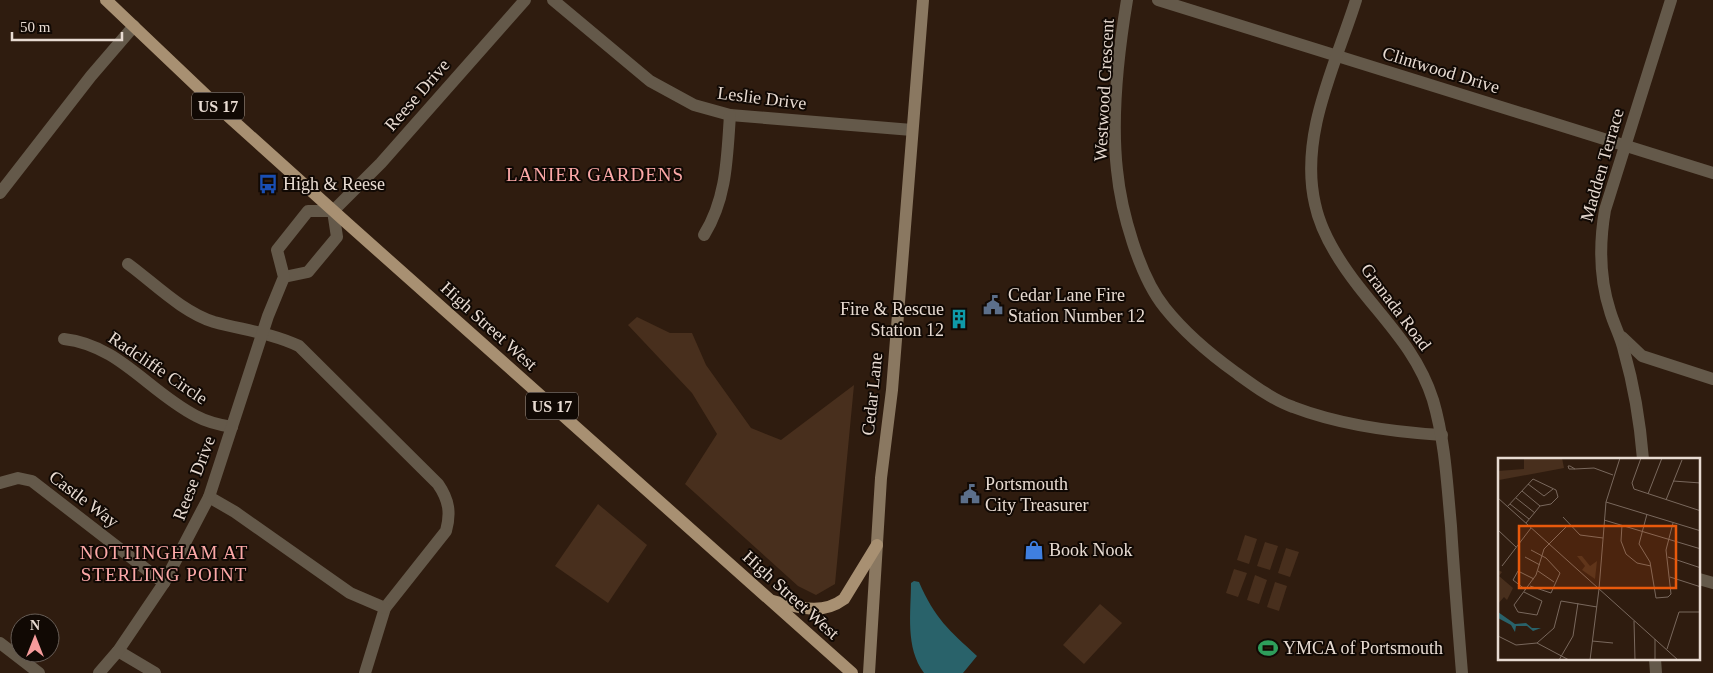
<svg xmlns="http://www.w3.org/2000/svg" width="1713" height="673" viewBox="0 0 1713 673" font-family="'Times New Roman',serif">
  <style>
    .green { fill: #482f1d }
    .water { fill: #29626a }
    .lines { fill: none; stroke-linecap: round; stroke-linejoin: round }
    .minor { stroke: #64594a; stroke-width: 12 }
    .secondary { stroke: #8a7861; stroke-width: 12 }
    .primary { stroke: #a89072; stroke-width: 12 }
    .labels { text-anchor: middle; stroke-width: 4; stroke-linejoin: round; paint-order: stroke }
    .shield { fill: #110904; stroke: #a89c94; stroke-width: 1 }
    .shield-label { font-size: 16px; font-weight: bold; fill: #e8dbd2 }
    .street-label { font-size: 18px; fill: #e8dbd2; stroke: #110904 }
    .poi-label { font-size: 18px; fill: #e8dbd2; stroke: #110904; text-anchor: start }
    .neighbourhood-label { font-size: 19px; letter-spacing: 1px; fill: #fda9a8; stroke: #110904 }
    .inset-road { fill: none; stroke: #79685d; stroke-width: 1 }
    .view { fill: #e8590c; fill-opacity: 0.15; stroke: #e8590c; stroke-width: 2.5 }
    .inset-edge { fill: none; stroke: #e8dbd2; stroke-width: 2.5 }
  </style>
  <rect width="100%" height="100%" fill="#2f1c0f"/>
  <g class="green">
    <path d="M637,317L670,333H692L706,365L751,428L781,440L854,385L835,584L816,595L798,586L685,484L717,434L692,393L628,325Z"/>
    <path d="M598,504L647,545L608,603L555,566Z"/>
    <path d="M1245,535L1257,539L1249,564L1237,560Z"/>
    <path d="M1265,542L1278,546L1270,570L1257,566Z"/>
    <path d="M1286,548L1299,552L1290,577L1278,573Z"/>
    <path d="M1234,569L1247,573L1238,597L1226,593Z"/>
    <path d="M1255,575L1267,580L1259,604L1247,600Z"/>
    <path d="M1275,582L1287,586L1279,611L1267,607Z"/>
    <path d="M1100,604L1122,623L1084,664L1063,645Z"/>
  </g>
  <path class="water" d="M914,581L919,582C935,619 949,630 977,656L963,673H924C905,647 911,613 911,583Z"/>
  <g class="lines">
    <g class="minor">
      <path d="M553,0L650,81L694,105L730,115L912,130"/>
      <path d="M1127,0C1118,54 1111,116 1117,170C1121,211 1139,276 1165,308C1185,333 1210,354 1235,372C1253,385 1273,400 1293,407C1340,425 1392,432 1442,435"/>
      <path d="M1158,0L1713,173"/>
      <path d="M1356,0C1336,64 1299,135 1315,204C1321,233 1341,264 1359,287C1388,324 1418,353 1433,400C1445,441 1447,483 1451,526C1454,575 1458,624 1462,673"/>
      <path d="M0,193L91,76L134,26"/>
      <path d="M704,235C727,198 727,157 730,115"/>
      <path d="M128,264C154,283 182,312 214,322C243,330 272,333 299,346L438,484C449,500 451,513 446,531L385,608L365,673"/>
      <path d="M284,277L308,272L337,237L333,211"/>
      <path d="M1622,337L1642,356L1713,379"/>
      <path d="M64,339C119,345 149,392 196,416C207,422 220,425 232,427"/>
      <path d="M1643,459C1640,422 1634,386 1624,351C1621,337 1614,325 1610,311C1599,277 1599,245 1605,210L1671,0"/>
      <path d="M0,483L18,478L32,481L164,583"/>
      <path d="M209,497L235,512L350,593L385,608"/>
      <path d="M1699,579L1713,583"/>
      <path d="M0,643L39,673"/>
      <path d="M118,651L155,673"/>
      <path d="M1655,659L1656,673"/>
      <path d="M99,673L118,651L164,583L209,497L268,316L284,277L277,250L308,211H333L381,163L525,0"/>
    </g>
    <path class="secondary" d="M869,673L881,478L892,390L923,0"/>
    <g class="primary">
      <path d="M106,0L228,116L348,224L852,673"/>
      <path d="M773,601C798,607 821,616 844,599L877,545"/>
    </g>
  </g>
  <defs>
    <symbol id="bus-bare" viewBox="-9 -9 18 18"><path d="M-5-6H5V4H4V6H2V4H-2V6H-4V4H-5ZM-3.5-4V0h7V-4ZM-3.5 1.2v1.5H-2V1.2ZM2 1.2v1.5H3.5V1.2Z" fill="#1a4fb4" stroke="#110904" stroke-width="2.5" paint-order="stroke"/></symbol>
    <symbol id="civic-bare" viewBox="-9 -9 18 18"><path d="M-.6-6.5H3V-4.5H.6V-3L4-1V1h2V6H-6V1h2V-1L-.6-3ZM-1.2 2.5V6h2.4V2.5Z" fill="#5c6f8a" stroke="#110904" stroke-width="2.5" paint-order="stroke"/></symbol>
    <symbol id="building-bare" viewBox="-9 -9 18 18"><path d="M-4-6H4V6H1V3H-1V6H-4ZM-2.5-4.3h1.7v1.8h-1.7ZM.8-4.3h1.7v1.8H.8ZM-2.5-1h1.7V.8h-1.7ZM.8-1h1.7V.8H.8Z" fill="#0f9aa8" stroke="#110904" stroke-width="2.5" paint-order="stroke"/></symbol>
    <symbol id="shop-bare" viewBox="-9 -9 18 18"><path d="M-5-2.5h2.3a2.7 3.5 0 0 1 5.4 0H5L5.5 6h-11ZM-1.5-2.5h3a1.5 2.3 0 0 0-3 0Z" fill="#3f7fe0" stroke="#110904" stroke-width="2.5" paint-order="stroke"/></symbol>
    <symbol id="stadium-bare" viewBox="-9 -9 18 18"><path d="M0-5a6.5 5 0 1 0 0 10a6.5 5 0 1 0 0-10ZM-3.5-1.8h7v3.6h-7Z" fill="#2e9e5b" stroke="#110904" stroke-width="2.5" paint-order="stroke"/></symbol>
  </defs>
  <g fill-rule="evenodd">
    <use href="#bus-bare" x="254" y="170" width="28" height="28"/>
    <use href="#civic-bare" x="979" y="291" width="28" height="28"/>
    <use href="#building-bare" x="945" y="305" width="28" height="28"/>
    <use href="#civic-bare" x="956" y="480" width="28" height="28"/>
    <use href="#shop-bare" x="1020" y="536" width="28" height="28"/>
    <use href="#stadium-bare" x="1254" y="634" width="28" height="28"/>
  </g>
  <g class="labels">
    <g class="shield">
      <rect x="192" y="92.5" width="52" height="27" rx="4"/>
      <rect x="526" y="392.5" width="52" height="27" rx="4"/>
    </g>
    <g class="shield-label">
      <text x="218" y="112">US 17</text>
      <text x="552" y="412">US 17</text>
    </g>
    <g class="street-label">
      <text transform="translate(1441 70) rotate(17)" y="6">Clintwood Drive</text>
      <text transform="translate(1104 90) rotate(-87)" y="6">Westwood Crescent</text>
      <text transform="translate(417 95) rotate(-49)" y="6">Reese Drive</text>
      <text transform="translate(762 98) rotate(7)" y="6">Leslie Drive</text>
      <text transform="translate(1602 165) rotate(-74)" y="6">Madden Terrace</text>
      <text transform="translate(1396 307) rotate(53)" y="6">Granada Road</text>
      <text transform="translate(489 326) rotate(42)" y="6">High Street West</text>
      <text transform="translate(158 368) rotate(34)" y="6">Radcliffe Circle</text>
      <text transform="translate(872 394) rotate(-84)" y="6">Cedar Lane</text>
      <text transform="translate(194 478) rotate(-69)" y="6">Reese Drive</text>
      <text transform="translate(84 499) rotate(37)" y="6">Castle Way</text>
      <text transform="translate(791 595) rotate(42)" y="6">High Street West</text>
    </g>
    <g class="poi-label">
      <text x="283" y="190">High &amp; Reese</text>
      <text x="1008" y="301">Cedar Lane Fire<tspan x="1008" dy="21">Station Number 12</tspan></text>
      <text x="944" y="315" text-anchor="end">Fire &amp; Rescue<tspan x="944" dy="21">Station 12</tspan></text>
      <text x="985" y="490">Portsmouth<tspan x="985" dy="21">City Treasurer</tspan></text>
      <text x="1049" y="556">Book Nook</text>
      <text x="1283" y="654">YMCA of Portsmouth</text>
    </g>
    <g class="neighbourhood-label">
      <text x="595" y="181">LANIER GARDENS</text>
      <text x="164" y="559">NOTTINGHAM AT<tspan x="164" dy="22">STERLING POINT</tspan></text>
    </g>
  </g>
  <g transform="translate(1498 458)">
    <rect width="202" height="202" fill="#2f1c0f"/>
    <path d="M26,0H64L66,10L1,22L0,13L26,11ZM79,98H84L92,108L99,103L97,121L84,112L87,108ZM0,112L4,114L1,118L15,130L9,142L6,139L0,146Z" fill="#482f1d"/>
    <path d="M0,154L17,166L28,165L34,170H43L35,173L29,168H18L17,174L13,167L0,160Z" fill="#29626a"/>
    <path class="inset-road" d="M143,0L134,25L136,31L203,53M70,8H72L77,11H71ZM77,11L96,10L115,17M175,23L203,25M30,26L46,38L55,31M24,33L42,48M150,36L164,0M0,40L180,202M18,40L37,55M168,42L184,2M108,44L203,73M12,46L31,61M9,49L35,21L58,32L60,39L53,46L42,48L28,65M149,56L141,86L152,104L158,140L170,139L173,136L168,92L175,65M65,59L82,77L105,80M106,62L203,91M124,67L123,83L128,96L139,105L153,108M0,72L18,89M27,99L42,107M170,99L203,110M4,108L33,70M40,113L56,124M172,119L203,129M32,128L53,135L62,115L48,100L33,92M101,131L108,44L122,0M28,132L15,122L20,113L36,121M26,134L44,143L39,157L20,154L16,147L38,117L46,91L70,67M136,163L137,202M0,178L18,187L39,185L71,202M94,183L115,185M39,185L56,170L63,143L99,149M169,191L181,154H203M61,202L75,178L80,145M92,202L101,131M157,202V181"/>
    <path class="view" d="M21,68H178V130H21Z"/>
    <rect width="202" height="202" class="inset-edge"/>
  </g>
  <g transform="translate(35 638)"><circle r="24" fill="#110904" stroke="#675d56"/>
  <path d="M0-4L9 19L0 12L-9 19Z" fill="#f59b9b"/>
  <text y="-8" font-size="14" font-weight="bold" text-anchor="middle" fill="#e8dbd2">N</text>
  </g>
  <path d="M12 32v8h110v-8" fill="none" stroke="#e8dbd2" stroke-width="2.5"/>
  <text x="20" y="32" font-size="15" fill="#e8dbd2" stroke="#110904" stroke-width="4" paint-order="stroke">50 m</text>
</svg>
